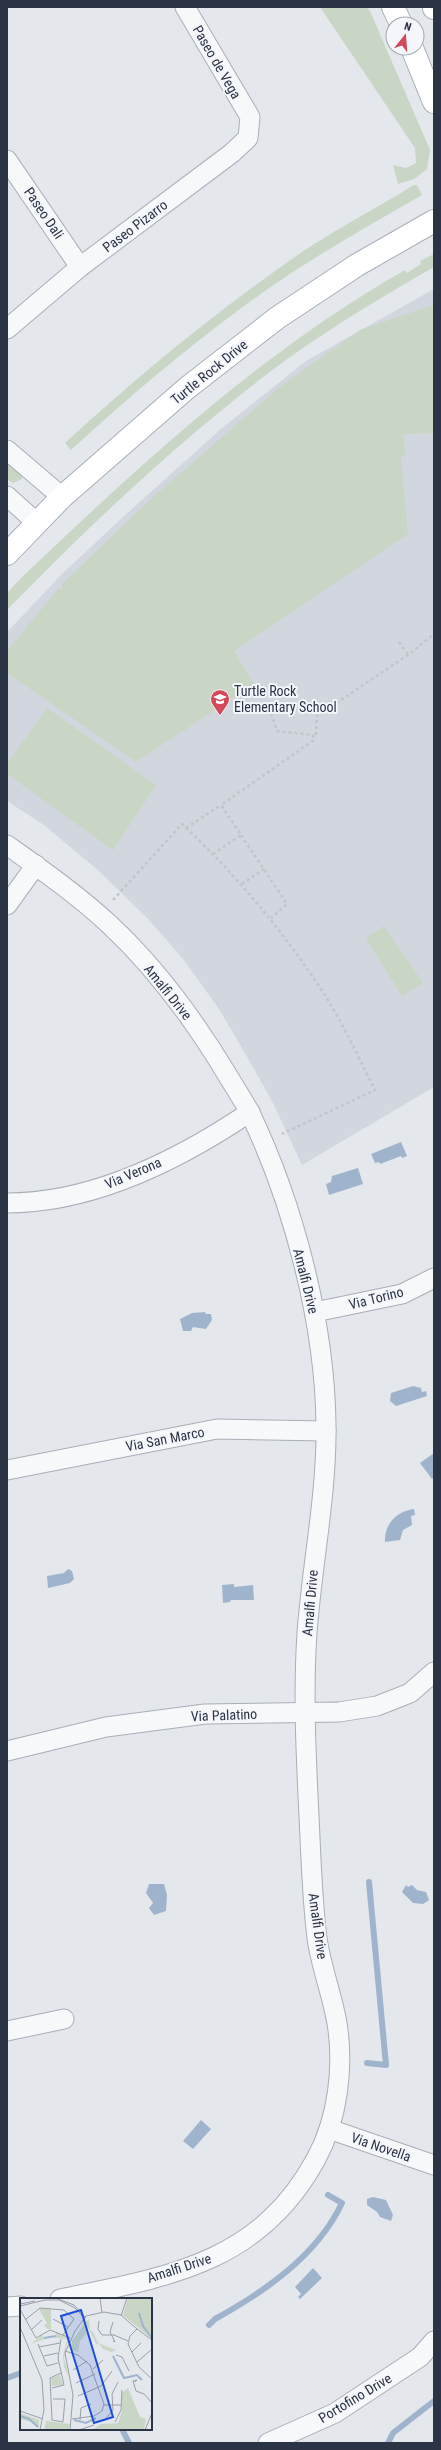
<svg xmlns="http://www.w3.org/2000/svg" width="441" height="2450" viewBox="0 0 441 2450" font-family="'Roboto Condensed',sans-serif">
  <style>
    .built { fill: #d2d6de }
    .green { fill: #c9d6c5 }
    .water { fill: #9fb4cc }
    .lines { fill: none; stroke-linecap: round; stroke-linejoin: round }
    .stream { stroke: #9fb4cc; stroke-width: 6 }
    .street-casing { stroke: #a9aeb7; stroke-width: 21 }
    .secondary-casing { stroke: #a9aeb7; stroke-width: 24 }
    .path { stroke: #c2c5cb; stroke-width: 2.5; stroke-dasharray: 3 3; stroke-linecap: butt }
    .street { stroke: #f7f8fa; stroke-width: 19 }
    .secondary { stroke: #fff; stroke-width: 22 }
    .labels { text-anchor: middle; stroke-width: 4; stroke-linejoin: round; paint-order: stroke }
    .street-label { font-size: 14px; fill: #2b3445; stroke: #f4f6f9 }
    .poi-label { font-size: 14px; fill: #2b3445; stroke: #f4f6f9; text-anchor: start }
    .inset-river { fill: none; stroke: #9fb4cc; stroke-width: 2 }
    .inset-road { fill: none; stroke: #9a9fa9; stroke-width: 1 }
    .view { fill: #1d4ed8; fill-opacity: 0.15; stroke: #1d4ed8; stroke-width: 2 }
    .inset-edge { fill: none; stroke: #2b3445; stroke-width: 2 }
  </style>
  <rect width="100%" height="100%" fill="#e4e7ec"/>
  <path class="built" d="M434,289V1087L302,1165L273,1103L249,1060L219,1009L183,959L150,921L99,871L44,825L7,801V632L62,574L123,517L222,428L306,361Z"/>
  <g class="green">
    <path d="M320,7H367L370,11L430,150L427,169L414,179L398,184L393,165L406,168L416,163L415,148Z"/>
    <path d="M414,185H417L422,195C368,226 313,257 262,293C195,341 132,394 71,450L65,443C141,373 220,308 305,250C340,227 378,207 414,185Z"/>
    <path d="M434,254V267C375,301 316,336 262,378C171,448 87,528 7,610V593L20,579C140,465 261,352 405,270L407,273L421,264L420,261Z"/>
    <path d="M434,305V433L403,434L406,456L401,457L408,534L234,651L254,684L136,762L7,673V651L59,588L62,590V584L152,498L281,386L360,330Z"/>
    <path d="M7,457L23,473L22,479L13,483L7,479Z"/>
    <path d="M47,708L156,785L113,850L7,774V764Z"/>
    <path d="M384,926L423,983L402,996L366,938Z"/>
  </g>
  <g class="water">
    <path d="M401,1142L407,1156L402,1158L401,1156L380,1164L379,1162L375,1163L371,1154Z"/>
    <path d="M358,1168L363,1184L329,1195L326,1184L331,1182L332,1176Z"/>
    <path d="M205,1312L206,1314H211L212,1320L206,1329L193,1327L191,1331H183L180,1319L192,1313Z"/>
    <path d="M413,1386L421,1388L422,1392L426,1391L427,1396L396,1406L390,1401L391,1393Z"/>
    <path d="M434,1453V1477L432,1479L420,1463Z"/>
    <path d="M414,1509L415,1515L411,1516L412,1525L403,1530L400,1540L385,1542C384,1524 397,1511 414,1509Z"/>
    <path d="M68,1569L72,1571L74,1579L70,1583L48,1588L47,1576L64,1573Z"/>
    <path d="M234,1584V1587L253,1585L254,1600H231L230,1602L223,1603L222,1585Z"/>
    <path d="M149,1884H164L167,1895L166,1911L154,1915L149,1908L153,1903L146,1893Z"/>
    <path d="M406,1885L408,1887L412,1885L417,1890L426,1892L429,1900L423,1904L413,1903L402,1892Z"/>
    <path d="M201,2120L211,2129L193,2149L183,2141Z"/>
    <path d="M373,2197L386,2200L393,2215L391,2221L380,2217L377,2212L367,2205V2199Z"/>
    <path d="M313,2268L322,2278L300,2299L298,2297L301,2294L295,2287Z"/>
  </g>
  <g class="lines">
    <g class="stream">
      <path d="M367,2063L386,2065L369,1882"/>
      <path d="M209,2325L215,2319C264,2292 317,2256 342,2203L328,2195"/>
      <path d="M7,2378L21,2373"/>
      <path d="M122,2429L129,2443"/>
      <path d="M388,2443L393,2433L434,2401"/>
    </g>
    <defs>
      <g id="street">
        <path d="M7,160L80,267"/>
        <path d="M7,329L80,267L232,153L248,138L250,117L185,7"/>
        <path d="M7,450L62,497"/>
        <path d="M7,496L37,523"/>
        <path d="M7,845C42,870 79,896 110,925C157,969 195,1021 228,1076C235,1088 244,1101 250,1113C294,1205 325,1324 326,1425C327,1494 312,1564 307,1633C303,1694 306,1755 309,1816C311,1857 312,1898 317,1938C321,1967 332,1994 337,2023C344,2067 338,2119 316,2159C259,2264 167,2277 60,2299"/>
        <path d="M7,905L36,865"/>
        <path d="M7,1203C94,1203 179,1160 250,1112"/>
        <path d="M315,1312L402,1294L434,1278"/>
        <path d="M7,1470L217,1429L326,1431"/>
        <path d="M7,1751L106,1727L205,1714L339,1712L377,1706L410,1693L434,1672"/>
        <path d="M7,2031L64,2019"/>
        <path d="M329,2129L434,2165"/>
        <path d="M7,2307L21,2306"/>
        <path d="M268,2443L335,2413L420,2357L434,2341"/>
      </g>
      <g id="secondary">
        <path d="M393,7L401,24"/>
        <path d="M434,7V8"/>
        <path d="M412,48L434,102"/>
        <path d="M7,554L62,497L187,388L277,318L357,265L434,221"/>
      </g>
    </defs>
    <use href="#street" class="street-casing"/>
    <use href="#secondary" class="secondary-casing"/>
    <g class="path">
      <path d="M399,642L408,655"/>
      <path d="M316,735L317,716L408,655L434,634"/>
      <path d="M186,828L221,805"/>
      <path d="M241,835L287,904L271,918"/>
      <path d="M213,854L241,835L221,805L314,740L313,735L277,731L268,704"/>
      <path d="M242,884L264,869"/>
      <path d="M113,900L182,824C234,873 277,924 317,983C340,1017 357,1054 375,1090L282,1134"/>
    </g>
    <use href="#street" class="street"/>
    <use href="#secondary" class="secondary"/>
  </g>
  <defs>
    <symbol id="school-pin" viewBox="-11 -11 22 30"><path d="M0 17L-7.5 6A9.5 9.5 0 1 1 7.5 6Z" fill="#d1495b" stroke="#f4f6f9"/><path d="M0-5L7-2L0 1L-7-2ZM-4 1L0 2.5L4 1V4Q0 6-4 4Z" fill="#fff"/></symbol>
  </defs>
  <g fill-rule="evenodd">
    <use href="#school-pin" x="209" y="688" width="22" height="30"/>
  </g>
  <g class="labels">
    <g class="street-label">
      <text transform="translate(217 62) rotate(60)" y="5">Paseo de Vega</text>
      <text transform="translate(44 213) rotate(56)" y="5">Paseo Dali</text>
      <text transform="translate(135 226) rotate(-37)" y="5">Paseo Pizarro</text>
      <text transform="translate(209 372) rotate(-39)" y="5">Turtle Rock Drive</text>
      <text transform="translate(168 992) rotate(51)" y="5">Amalfi Drive</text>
      <text transform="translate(133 1173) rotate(-23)" y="5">Via Verona</text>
      <text transform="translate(306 1281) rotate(76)" y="5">Amalfi Drive</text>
      <text transform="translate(376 1298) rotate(-14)" y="5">Via Torino</text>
      <text transform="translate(165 1439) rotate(-11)" y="5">Via San Marco</text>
      <text transform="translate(310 1603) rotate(-85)" y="5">Amalfi Drive</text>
      <text transform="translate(224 1715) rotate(-2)" y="5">Via Palatino</text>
      <text transform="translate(318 1926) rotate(82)" y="5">Amalfi Drive</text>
      <text transform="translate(381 2147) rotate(19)" y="5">Via Novella</text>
      <text transform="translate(179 2268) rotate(-18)" y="5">Amalfi Drive</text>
      <text transform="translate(355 2398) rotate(-31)" y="5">Portofino Drive</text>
    </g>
    <g class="poi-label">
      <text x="234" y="696">Turtle Rock<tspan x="234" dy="16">Elementary School</tspan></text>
    </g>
  </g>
  <g transform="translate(20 2298)">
    <rect width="132" height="132" fill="#e4e7ec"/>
    <path d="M108,0H132V41L103,17ZM31,10V31H27L24,27L27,25L19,11ZM69,21L70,32L73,34L78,45L96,52L91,54L83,51L79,45L77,47L65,24ZM65,25L66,36L60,43L58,54L52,52V43ZM36,34L48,41L44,60L49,79L44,69L43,58L47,41L31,39L11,46L22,37L24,40L36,38ZM40,77L43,87L32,88L31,80ZM108,90L120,119L126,121L124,132H72L81,126L98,125L102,113L101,96ZM0,115L19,122V130L12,124L0,121ZM26,123L50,126L49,132H24Z" fill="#c9d6c5"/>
    <path class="inset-river" d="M119,15L123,28L132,40M24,40L36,38M93,58L104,80L117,77L122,82M0,118L9,121L18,129M54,122L66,125L76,120"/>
    <path class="inset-road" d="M80,0L82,15M38,1L54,7L66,20M0,6L15,3M0,8L25,2H39L55,10L65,21M1,13L16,40L30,32L50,40M101,18L107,0M33,21L48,29M5,22L20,10L44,12L54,21L43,37M79,23L78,31L82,37H94L108,43M93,24L90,34L95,44L93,43M0,29L22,82L24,112L20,132M117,31L132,42M117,31L110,38L108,46L119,69L132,81M11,32L22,22M18,46L27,68L38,65M19,49L40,45M45,53L58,57L70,67L84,106L82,113L74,118L52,121M112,54L121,45M96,57L102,59L109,73M24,58L38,55M117,64L131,52M73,71L83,62M53,72L67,63M115,84L117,82L113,83L116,93L124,96L132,105M56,85L75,76M32,90L44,87L38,60L41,41M58,98L81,88L92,73M33,101H45L43,124L32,122L30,80L41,75M84,107H101M0,113L23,121M60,122L61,110L71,106M84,123L93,112L92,96L98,84M95,124L101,112L102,92M50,132L53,97L45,55L55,33L66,18L84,14L101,17L117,31M59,132L74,127M125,132L132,115"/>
    <path class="view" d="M61,12L93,119L74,125L41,18Z"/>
    <rect width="132" height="132" class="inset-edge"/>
  </g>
  <rect width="441" height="2450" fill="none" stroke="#2b3445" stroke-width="16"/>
  <g transform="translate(405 36) rotate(17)"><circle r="19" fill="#f4f6f9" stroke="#a4a8b1"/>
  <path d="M0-3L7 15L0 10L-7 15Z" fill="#d1495b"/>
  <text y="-6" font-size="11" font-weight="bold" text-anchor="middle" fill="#2b3445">N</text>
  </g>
</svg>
